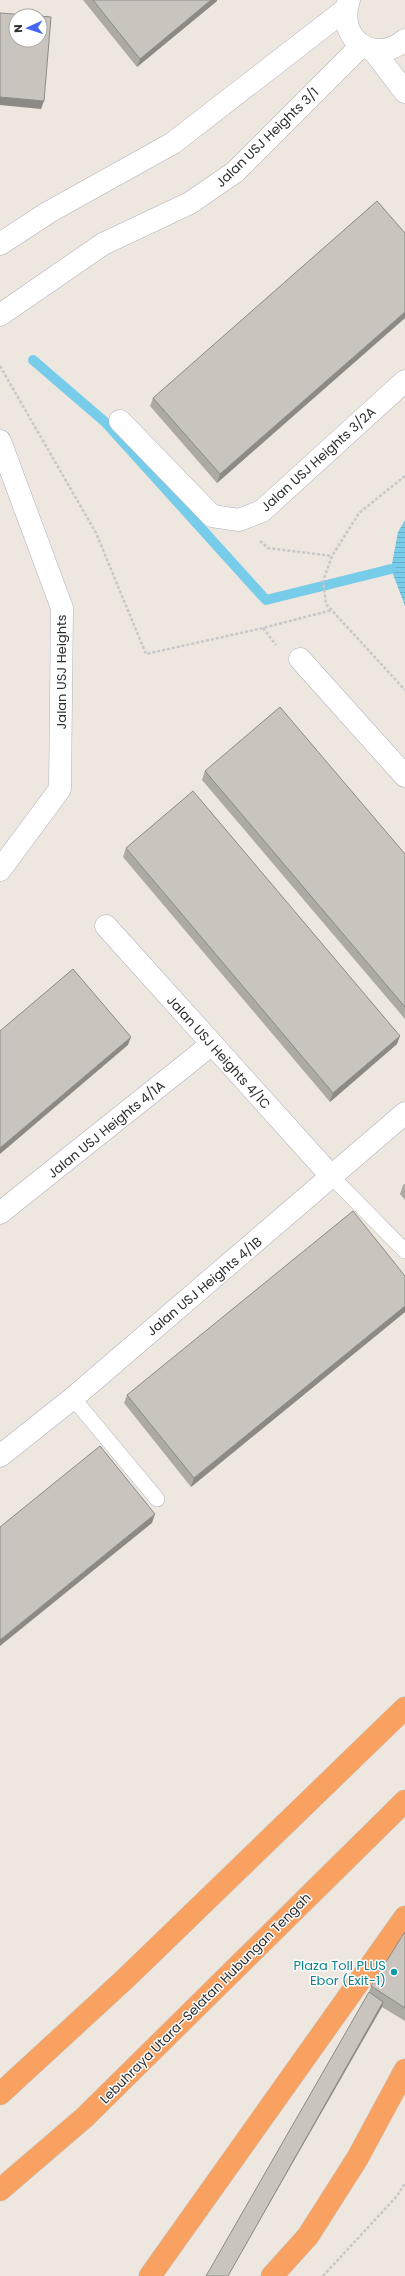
<svg xmlns="http://www.w3.org/2000/svg" width="405" height="2276" viewBox="0 0 405 2276" font-family="Poppins,sans-serif">
  <style>
    .water { fill: url(#water-rules) }
    .lines { fill: none; stroke-linecap: round; stroke-linejoin: round }
    .stream { stroke: #77ccea; stroke-width: 10 }
    .service-casing { stroke: #b0b2bc; stroke-width: 16 }
    .minor-casing { stroke: #b0b2bc; stroke-width: 23 }
    .motorway-casing { stroke: #c8c8c8; stroke-width: 23 }
    .path { stroke: #c8c8c8; stroke-width: 2.5; stroke-dasharray: 3 2; stroke-linecap: butt }
    .service { stroke: #fff; stroke-width: 15 }
    .minor { stroke: #fff; stroke-width: 22 }
    .motorway { stroke: #f8a160; stroke-width: 22 }
    .wall { fill: #ada9a3 }
    .shaded-wall { fill: #8d8a85 }
    .building { fill: #c9c5be; stroke: #8d8a85 }
    .culture-dot { fill: #0f9aa8; stroke: #fff; stroke-width: 1.5 }
    .labels { text-anchor: middle; stroke-width: 3; stroke-linejoin: round; paint-order: stroke }
    .street-label { font-size: 13px; fill: #2c2c2c; stroke: #fff }
    .culture-label { font-size: 13px; fill: #0d838f; stroke: #fff; text-anchor: end }
  </style>
  <defs>
    <pattern id="water-rules" width="6" height="5" patternUnits="userSpaceOnUse"><rect width="6" height="5" fill="#77ccea"/><path d="M0 2.5h6" fill="none" stroke="#67afc9"/></pattern>
  </defs>
  <rect width="100%" height="100%" fill="#ede7df"/>
  <path class="water" d="M405,520V606L391,569L398,532Z"/>
  <g class="lines">
    <path class="stream" d="M33,360L105,422L266,600L391,569"/>
    <defs>
      <g id="service">
        <path d="M332,1177L405,1251"/>
        <path d="M73,1398L157,1499"/>
      </g>
      <g id="minor">
        <path d="M349,0C336,38 373,66 405,40"/>
        <path d="M373,50L405,92"/>
        <path d="M0,244L49,212L173,143L346,9"/>
        <path d="M0,315L103,244L190,203L235,172L361,46"/>
        <path d="M120,421L212,516L239,520L262,511L405,381"/>
        <path d="M0,441L62,608L60,789L0,870"/>
        <path d="M300,659L405,776"/>
        <path d="M106,926L332,1177"/>
        <path d="M0,1213L212,1044"/>
        <path d="M0,1456L73,1398L405,1113"/>
      </g>
      <g id="motorway">
        <path d="M0,2094L125,1979L405,1708"/>
        <path d="M0,2190L85,2117L405,1801"/>
        <path d="M150,2276L405,1917"/>
        <path d="M272,2276L308,2236L357,2159L405,2070"/>
      </g>
    </defs>
    <use href="#service" class="service-casing"/>
    <use href="#minor" class="minor-casing"/>
    <use href="#motorway" class="motorway-casing"/>
    <g class="path">
      <path d="M0,366L96,533L146,654L263,628L332,610"/>
      <path d="M405,476L359,513L332,556L323,581L326,604L405,690"/>
      <path d="M260,541L268,548L332,556"/>
      <path d="M263,628L276,645"/>
      <path d="M323,2276L397,2196L405,2183"/>
    </g>
    <use href="#service" class="service"/>
    <use href="#minor" class="minor"/>
    <use href="#motorway" class="motorway"/>
  </g>
  <g class="wall">
    <path d="M83,0H217V1L137,67Z"/>
    <path d="M405,233V318L217,483L150,406L153,398Z"/>
    <path d="M205,771L405,854V1019L202,780Z"/>
    <path d="M126,848L397,1044L330,1102L123,857Z"/>
    <path d="M405,1184V1200L400,1194L403,1185Z"/>
    <path d="M405,1276V1312L191,1487L124,1403L127,1395Z"/>
    <path d="M405,1933V2021L382,2007L369,1992L371,1986Z"/>
  </g>
  <g class="shaded-wall">
    <path d="M211,0H217V1L137,67L140,59Z"/>
    <path d="M0,97L44,101L41,109L0,105Z"/>
    <path d="M405,312V318L217,483L220,474Z"/>
    <path d="M400,1036L397,1044L330,1102L333,1093Z"/>
    <path d="M131,1037L128,1045L0,1154V1148Z"/>
    <path d="M405,1306V1312L191,1487L194,1478Z"/>
    <path d="M155,1514L152,1523L0,1646V1640Z"/>
    <path d="M383,2002L382,2007L228,2276Z"/>
  </g>
  <g class="building">
    <path d="M93,0H211L140,59Z"/>
    <path d="M0,13L38,16H16V40H40V16L51,17L44,101L0,97Z"/>
    <path d="M377,201L405,233V312L220,474L153,398Z"/>
    <path d="M280,707L405,854V1007L205,771Z"/>
    <path d="M193,791L400,1036L333,1093L126,848Z"/>
    <path d="M73,969L131,1037L0,1148V1031Z"/>
    <path d="M353,1211L405,1276V1306L194,1478L127,1395Z"/>
    <path d="M100,1446L155,1514L0,1640V1527Z"/>
    <path d="M404,1933H405V2008L371,1986Z"/>
    <path d="M369,1992L383,2002L228,2276H206Z"/>
  </g>
  <circle class="culture-dot" cx="394" cy="1972" r="4"/>
  <g class="labels">
    <g class="street-label">
      <text transform="translate(267 137) rotate(-44)" y="5">Jalan USJ Heights 3/1</text>
      <text transform="translate(318 459) rotate(-42)" y="5">Jalan USJ Heights 3/2A</text>
      <text transform="translate(61 672) rotate(-90)" y="5">Jalan USJ Heights</text>
      <text transform="translate(219 1052) rotate(48)" y="5">Jalan USJ Heights 4/1C</text>
      <text transform="translate(106 1129) rotate(-39)" y="5">Jalan USJ Heights 4/1A</text>
      <text transform="translate(204 1286) rotate(-40)" y="5">Jalan USJ Heights 4/1B</text>
      <text transform="translate(205 1998) rotate(-45)" y="5">Lebuhraya Utara–Selatan Hubungan Tengah</text>
    </g>
    <g class="culture-label">
      <text x="386" y="1970">Plaza Toll PLUS<tspan x="386" dy="15">Ebor (Exit-1)</tspan></text>
    </g>
  </g>
  <g transform="translate(28 28) rotate(267)"><circle r="19" fill="#ffffff" stroke="#ababab"/>
  <path d="M0-3L7 15L0 10L-7 15Z" fill="#4767f3"/>
  <text y="-6" font-size="11" font-weight="bold" text-anchor="middle" fill="#2c2c2c">N</text>
  </g>
</svg>
